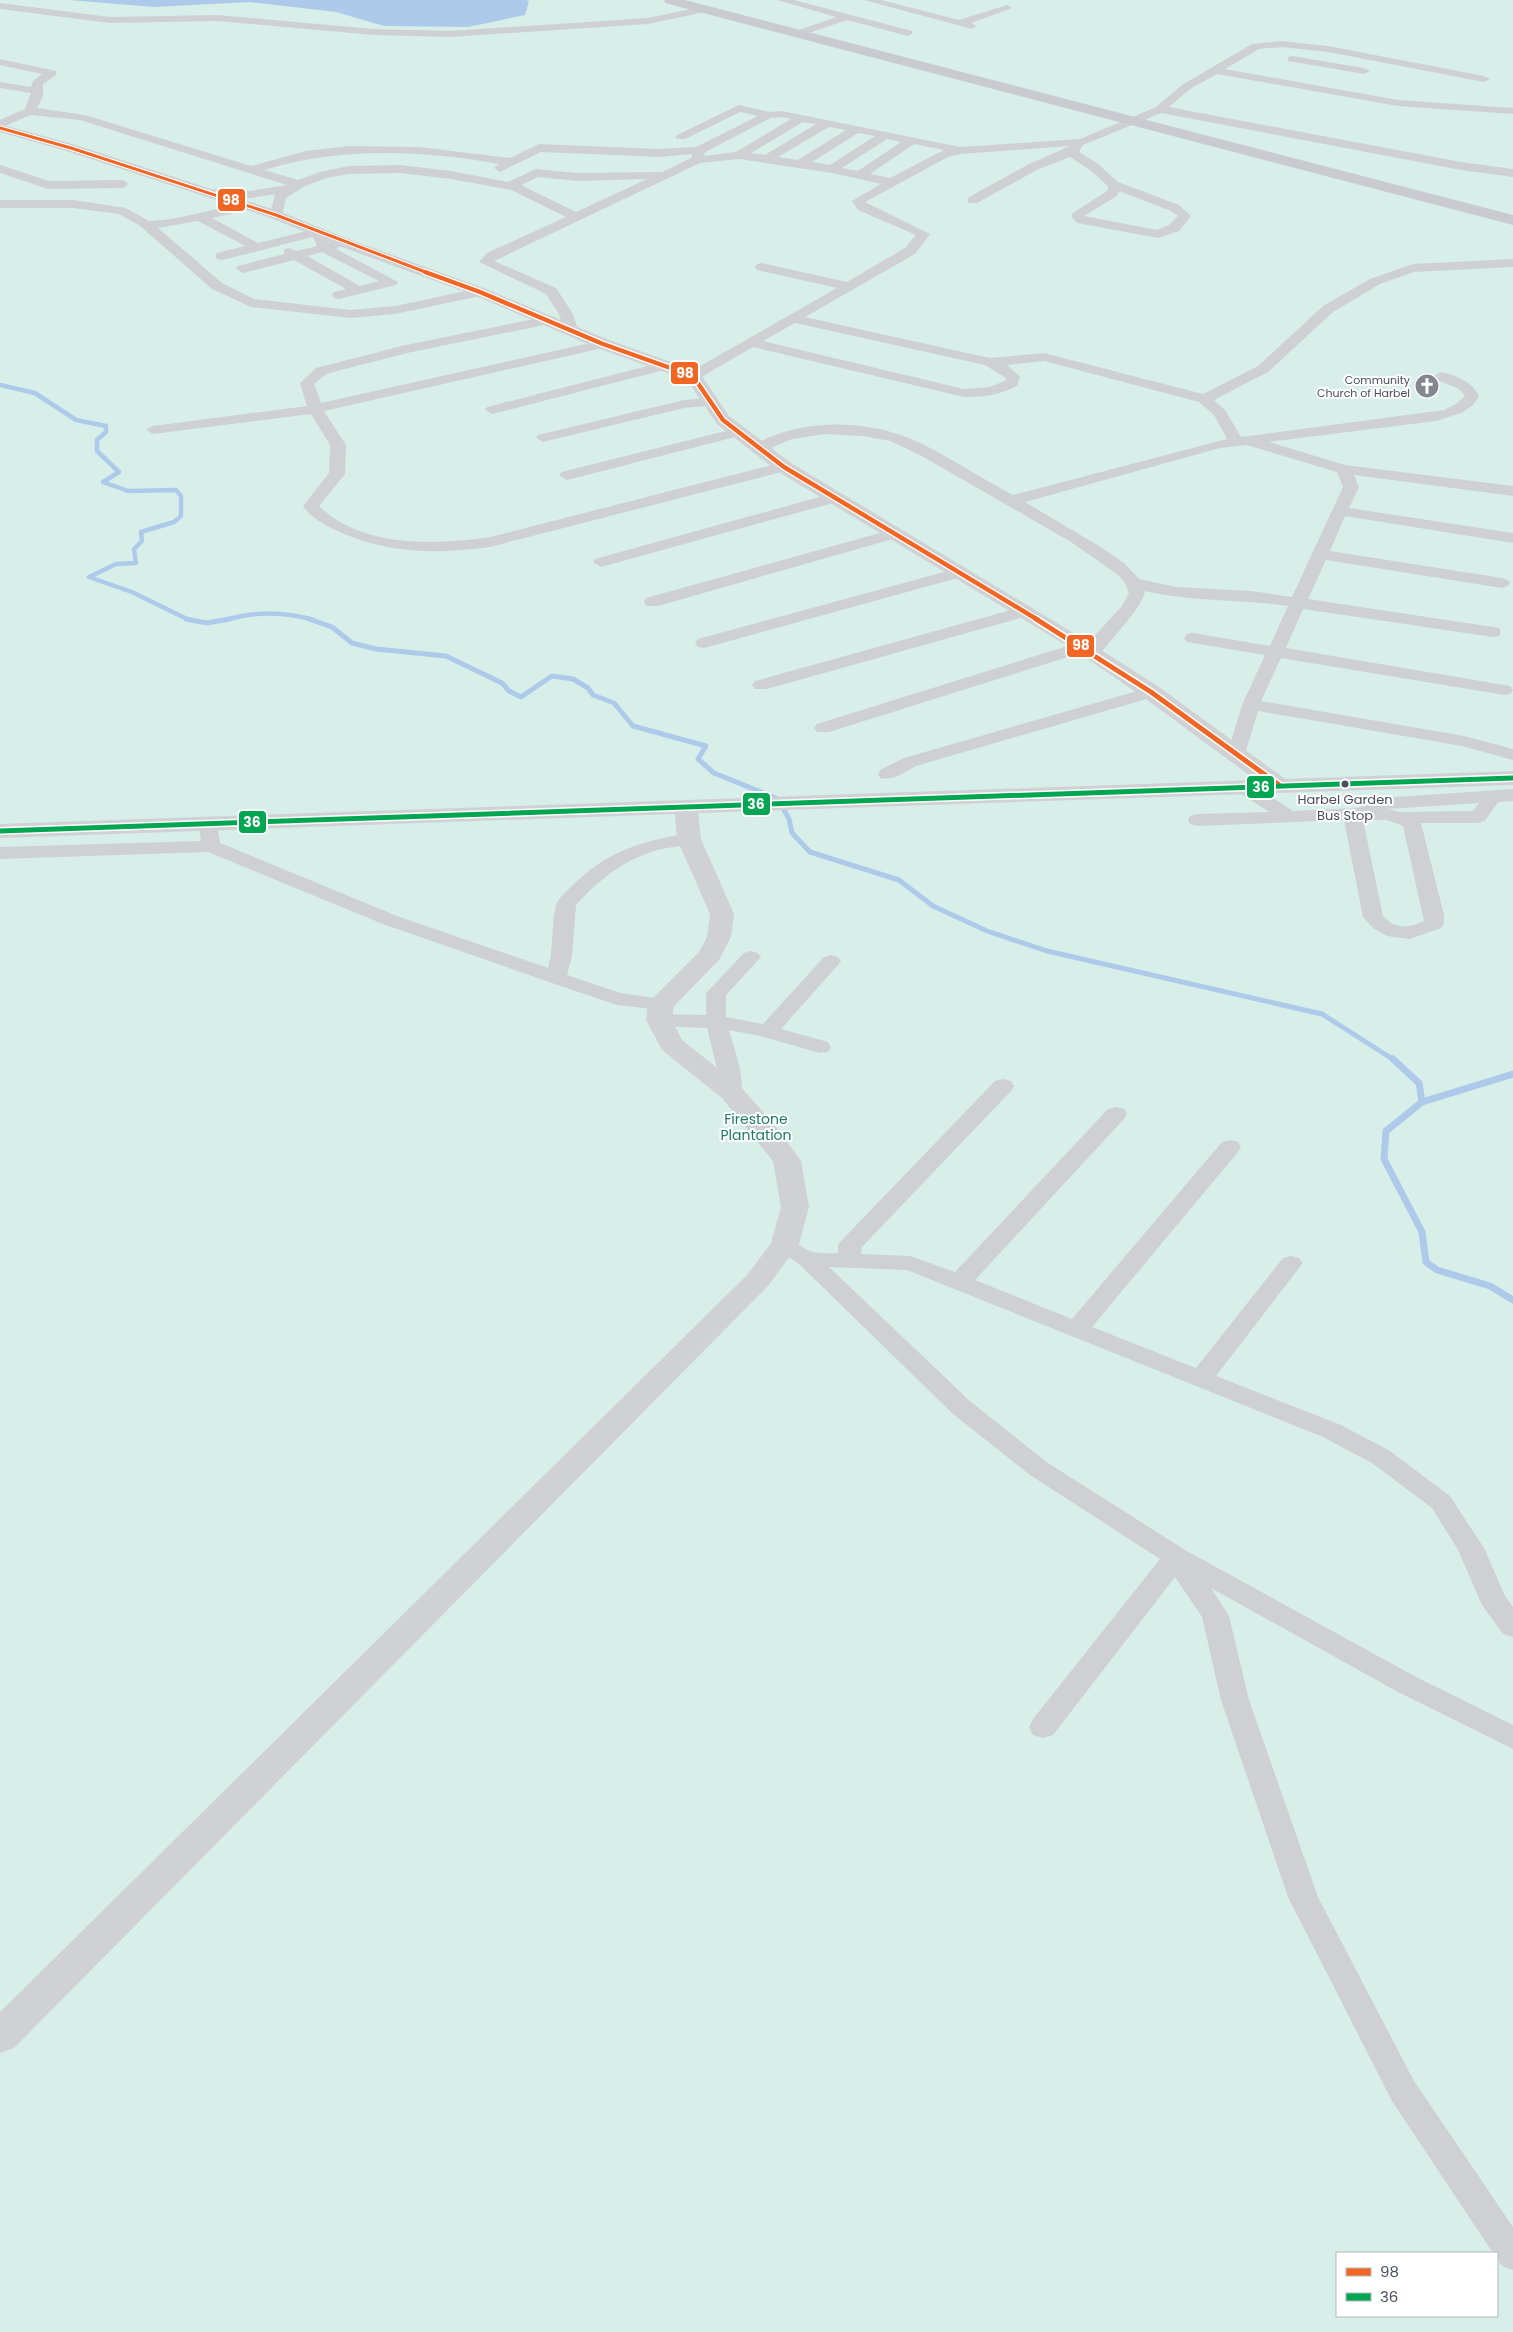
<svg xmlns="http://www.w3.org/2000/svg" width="1513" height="2332" viewBox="0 0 1513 2332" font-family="Poppins,sans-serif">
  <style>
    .green { fill: #d7efe8; fill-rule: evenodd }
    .water { fill: #aecaea }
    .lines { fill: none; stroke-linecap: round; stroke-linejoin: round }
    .stream-far2 { stroke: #aecaea; stroke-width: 4.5 }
    .stream-far1 { stroke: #aecaea; stroke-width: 5 }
    .stream { stroke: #aecaea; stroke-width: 7 }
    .street { fill: #cfd0d4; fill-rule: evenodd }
    .secondary { fill: #d0d1d4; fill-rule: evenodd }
    .primary { fill: #cacbd0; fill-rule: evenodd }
    .bus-1-far2-casing { stroke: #fff; stroke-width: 5 }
    .bus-1-far1-casing { stroke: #fff; stroke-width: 7 }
    .bus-1-casing { stroke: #fff; stroke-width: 8 }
    .bus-2-casing { stroke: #fff; stroke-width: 8 }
    .bus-1-far2 { stroke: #f26522; stroke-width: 3 }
    .bus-1-far1 { stroke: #f26522; stroke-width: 4.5 }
    .bus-1 { stroke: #f26522; stroke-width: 5 }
    .bus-2 { stroke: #00a651; stroke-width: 5 }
    .bus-dot { fill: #494d5c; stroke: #fff; stroke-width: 2 }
    .labels { text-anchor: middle; stroke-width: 4; stroke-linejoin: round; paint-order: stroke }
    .far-poi-label { font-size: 11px; fill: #494d5c; stroke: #fff; text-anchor: end }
    .bus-label { font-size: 13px; fill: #494d5c; stroke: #fff }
    .park-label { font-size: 14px; fill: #1d7a69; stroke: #fff }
    .line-badge { stroke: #fff; stroke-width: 2 }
    .badge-label { font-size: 14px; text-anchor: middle; font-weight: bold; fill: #fff }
  </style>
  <rect width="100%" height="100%" fill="#f1f1f1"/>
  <path class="green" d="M0,0H1513V2332H0ZM1337,2253H1497V2316H1337Z"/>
  <path class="water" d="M69,0H526L529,1L525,15L468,27L384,26L336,12L250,2L154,7Z"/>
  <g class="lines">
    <g class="stream-far2">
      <path d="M0,385L35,393L76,420L106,426V432L97,440V451L119,472L103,482L128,491L176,490L181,496V516L174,522L141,532L142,541L134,549L136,563L116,564L89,577L132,592L189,620"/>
      <path d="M225,620C255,611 283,611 314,620"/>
    </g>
    <g class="stream-far1">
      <path d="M186,619L207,623L229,619"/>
      <path d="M309,619L332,627L352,643L376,649L446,656L502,683L509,691L521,697L552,676L573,679L588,688L593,695L614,703L633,726L706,746L698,759L714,773L778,799L789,819L792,833L810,852L899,880L933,906L987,931L1047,951L1322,1014L1394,1060"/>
    </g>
    <g class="stream">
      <path d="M1393,1059L1419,1083L1422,1102"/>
      <path d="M1513,1074L1422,1102L1386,1131L1384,1159L1422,1232L1426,1262L1437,1270L1490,1286L1513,1300"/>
    </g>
    <g class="street">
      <path d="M777,0H794L912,31L913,33L908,36L847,20L797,37L792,34L793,32L836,17Z"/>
      <path d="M864,0H881L959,20L1007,5L1012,8L971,23L977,26L972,29Z"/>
      <path d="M0,3L110,17L218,15L374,29L450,31L648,18L705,6L710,9L705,12L648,24L450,37L374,35L218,21L110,23L0,9Z"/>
      <path d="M1281,41L1328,46L1484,76L1490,79L1484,82L1328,52L1281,47L1259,49L1225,69L1398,100L1513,108V114L1398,106L1217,74L1190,89L1169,107L1461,162L1513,169V177L1461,170L1161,113L1083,145L1079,152L1098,164L1118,182L1179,205L1191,216L1179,231L1158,238L1077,223L1071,216L1073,213L1107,191L1108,186L1090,170L1070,157L1037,170L977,203H969L967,200L969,197L1029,164L1070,146L961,154L948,157L865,202L930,234L915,254L805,317L990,358L1044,353L1203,394L1258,366L1323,306L1370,279L1413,264L1513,259V267L1414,272L1380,284L1333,312L1268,372L1214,400L1225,410L1241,437L1444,410L1456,404L1465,396C1459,384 1442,386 1434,376L1441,372C1455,375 1474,382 1479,397L1472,406L1461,413L1436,421L1269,442L1345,465L1513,486V496L1354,475L1359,487L1349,508L1513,533V543L1345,516L1330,551L1502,578L1508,580L1510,583L1508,586L1502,588L1326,560L1308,599L1493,627L1499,628L1501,632L1499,636L1493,637L1303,609L1286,648L1504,685L1510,686L1513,690L1510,694L1504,695L1281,658L1261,701L1464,736L1513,749V760L1462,746L1258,711L1245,754L1242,758H1230L1227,754L1242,705L1265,655L1187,642L1184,638L1187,634L1193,633L1270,646L1288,606C1240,599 1191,602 1145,591C1144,606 1108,642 1098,657H1086L1084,652L829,732H817L814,728L817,724L1077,643H1088L1122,606L1129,593L1125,583L1117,574L1071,542L920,455L890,441L863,436L825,434L792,439L759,453L751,448L754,445C799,419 861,419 909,438C945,453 978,477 1013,495L1227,439L1214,415L1199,402L1044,361L1007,365L1020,377L1017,386C1000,395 983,397 964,397L753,347L698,379H688L686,376L688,373L837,288L757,270L755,267L757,264L762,263L847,282L905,248L916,235L858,210L852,201L881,184L832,173L739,159L700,163L494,261L556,288L573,314L578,330L571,334L564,330L559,314L546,294L479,262L487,253L566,217L511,190L451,179L400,173L349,174L327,178L305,186L286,198L282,215L276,219L270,215L275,194C261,197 218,204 208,193L214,189L250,191L287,185L80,120L31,115L0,128V120L25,109L31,93L0,88V82L31,87L33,81L42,74L0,65V59L56,71V75L43,84V96L37,108L85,115L251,166L306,151L348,146L419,147L510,158L539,144L660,149L696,147L758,116L740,112L685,139H677L675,136L739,105L769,112L782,111L960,147L1080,139L1156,107L1182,85L1252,44ZM782,117L791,119L736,152L704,156L705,152L771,118ZM803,122L816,124L765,155L751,153ZM829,127L846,130L798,160L778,157ZM858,133L875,136L830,165L812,162ZM887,139L901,142L858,171L842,168ZM914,144L944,150L890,178L870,174ZM541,152L660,157L692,154L691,158L662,172L577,173L536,169L508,182L451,171L400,165L349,166L320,172L298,180L264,170C341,147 420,150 499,164L494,168L500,172ZM538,177L577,181L647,179L576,212L521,185ZM1119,191L1171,211L1178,216L1169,225L1157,230L1084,216L1117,196ZM795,323L985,365L1006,378L1005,381L989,387L964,389L763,341ZM1247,445L1337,472L1343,487L1292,597L1251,591L1177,587L1139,579L1124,563L1099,546L1025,502L1220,448Z"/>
      <path d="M1292,56L1364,68L1370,71L1364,74L1288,61V57Z"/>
      <path d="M0,165L49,181L123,180L129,184L123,188L48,189L0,173Z"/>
      <path d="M0,200H73L126,208L149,221L172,219L249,202L255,206L253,209L212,218L258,243L318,228L323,229L329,243L339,240L345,244L336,249L398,282L396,285L339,299L334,298L332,295L334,292L346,289L294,260L243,273L236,269L238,266L284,254V249L289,248L297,251L317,246L313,237L222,260L217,259L215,256L217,253L245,246L198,221L158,228L222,283L254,299L351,310L395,306L480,288L487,292L480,296L395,314L351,318L251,307L212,289L139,225L119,214L73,208H0ZM322,252L379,281L360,286L307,256Z"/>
      <path d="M549,316L554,317L556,320L554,323L407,353L326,374L314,384L321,403L603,340L610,344L603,348L324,411L346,445L345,474L319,506C362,548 435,545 490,537L784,462L792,467L789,470L490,547C439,554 392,554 344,534C328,527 313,520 303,506L329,473L330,445L311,414L153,434L146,430L153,426L307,406L300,383L316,368L406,345Z"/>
      <path d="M667,361L672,362L674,365L672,368L492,414L485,410L487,407Z"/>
      <path d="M710,398L715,399L717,402L715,405L684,408L543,442L536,438L538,435L684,400Z"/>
      <path d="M738,428L745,432L743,435L567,480L559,475L562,472Z"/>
      <path d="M834,493L842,498L840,501L601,567L593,562L595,559Z"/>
      <path d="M894,529L902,534L900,537L658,606H646L644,602L646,598Z"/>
      <path d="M959,568L965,570L967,573L965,576L704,648L698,647L695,643L698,639Z"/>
      <path d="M1025,606L1031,607L1033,611L1031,615L767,689H755L752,685L755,681Z"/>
      <path d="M1151,687L1157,688L1160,692L1157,696L916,766C905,772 894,781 880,778L878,774L880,770L904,758Z"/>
      <path d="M1244,781L1251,783L1293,811L1358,808L1382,798L1513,789V801L1498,802L1485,821L1478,823H1421L1444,915V924L1441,928L1410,939L1387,936L1373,928L1363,917L1344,820L1197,826L1190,824L1188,820L1190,816L1197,814L1269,812L1237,791L1235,787L1237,783ZM1479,803L1473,811L1399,812L1388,809ZM1363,820H1387L1403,826L1424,921C1408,929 1395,929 1383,916Z"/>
      <path d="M208,818L215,820L217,824L220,843L397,916L548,968C554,950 551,917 557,903C560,896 569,889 575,883C611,849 641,842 689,833L696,835L699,839L696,843C682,846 668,847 654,851C622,861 598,881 576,905L572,956L567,975L620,993L668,1000L671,1004L668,1008L661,1010L617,1005L549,982L383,924L208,852L0,859V847L201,841L199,824L201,820Z"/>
      <path d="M751,951L758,953L761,957L726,995V1017L763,1024L824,957L831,955L838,957L841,961L838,965L781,1029L828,1042L831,1047L828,1052L820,1053L760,1036L729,1030C733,1046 748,1084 739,1097L731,1099L723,1097L720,1092V1080L707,1028L659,1026L652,1024L649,1020L652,1016L659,1014L706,1015V994L709,990L744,953Z"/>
      <path d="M1003,1079L1011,1081L1014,1086L1011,1091L862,1247L861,1254L910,1256L955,1272L1108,1109L1116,1107L1124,1109L1127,1114L1124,1119L975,1280L1072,1319L1222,1142L1230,1140L1238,1142L1241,1147L1238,1152L1092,1327L1196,1368L1283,1258L1291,1256L1299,1258L1303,1263L1299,1268L1216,1376L1341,1425L1390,1451L1450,1496L1484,1548L1504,1594L1513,1607V1637L1503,1634L1482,1605L1458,1550L1432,1508L1372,1463L1323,1437L907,1270L829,1267L971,1402L1048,1463L1185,1550L1418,1678L1513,1725V1749L1398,1692L1211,1588L1229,1616L1249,1700L1318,1897L1414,2081L1513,2227V2270C1503,2267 1497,2265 1497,2253H1493L1392,2101L1288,1897L1221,1700L1202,1617L1175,1577L1053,1735L1043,1738L1033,1735L1029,1727L1033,1719L1160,1559L1030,1475L953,1414L799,1264L777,1249L773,1244L777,1239C794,1234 798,1248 813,1252C821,1254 830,1253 838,1253V1245L842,1240L995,1081Z"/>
    </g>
    <path class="secondary" d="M0,124L76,145L281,212L351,240L486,289L609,340L699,372L729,416L791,463L1090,643L1159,687L1285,779L1513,771V785L698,813L701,839L734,914L731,937L719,960L674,1006L672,1020L682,1040L740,1086L777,1128L801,1161L809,1207L799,1244L768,1286L14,2048L0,2053V2012L748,1274L771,1243L781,1207L773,1161L722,1098L662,1050L646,1020L648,1004L652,999L699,952L707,937L710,914L677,839L675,814L0,838V824L1256,780L1143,697L1076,651L777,471L717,424L687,380L597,348L474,295L339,246L271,218L66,151L0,132Z"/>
    <path class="primary" d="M664,0H685L1513,215V225L665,3Z"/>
    <defs>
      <path id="bus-1-far2" d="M0,128L71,148L276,215L428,273"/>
      <path id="bus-1-far1" d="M425,272L480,292L603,344L693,376L723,420L784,467L1038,620"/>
      <path id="bus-1" d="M1036,619L1151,692L1279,785"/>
      <path id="bus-2" d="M0,831L1513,778"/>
    </defs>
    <use href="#bus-1-far2" class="bus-1-far2-casing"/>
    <use href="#bus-1-far1" class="bus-1-far1-casing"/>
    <use href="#bus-1" class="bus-1-casing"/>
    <use href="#bus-2" class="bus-2-casing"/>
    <use href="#bus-1-far2" class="bus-1-far2"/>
    <use href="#bus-1-far1" class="bus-1-far1"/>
    <use href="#bus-1" class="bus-1"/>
    <use href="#bus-2" class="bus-2"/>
  </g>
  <defs>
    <symbol id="church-disc" viewBox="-11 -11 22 22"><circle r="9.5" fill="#848690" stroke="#fff"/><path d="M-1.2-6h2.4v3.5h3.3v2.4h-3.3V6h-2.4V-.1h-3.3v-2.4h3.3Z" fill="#fff"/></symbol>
  </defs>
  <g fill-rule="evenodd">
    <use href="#church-disc" x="1413" y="372" width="28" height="28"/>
  </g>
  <circle class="bus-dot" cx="1345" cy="784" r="4.5"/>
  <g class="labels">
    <g class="far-poi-label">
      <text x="1410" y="384">Community<tspan x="1410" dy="13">Church of Harbel</tspan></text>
    </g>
    <g class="bus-label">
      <text x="1345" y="804">Harbel Garden<tspan x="1345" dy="16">Bus Stop</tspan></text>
    </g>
    <g class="park-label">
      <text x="756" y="1124">Firestone<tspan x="756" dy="16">Plantation</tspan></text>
    </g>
  </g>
  <g class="line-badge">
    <rect x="217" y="188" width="29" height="24" rx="5" fill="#f26522"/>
    <rect x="670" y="361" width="29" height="24" rx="5" fill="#f26522"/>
    <rect x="1066" y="634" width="29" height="24" rx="5" fill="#f26522"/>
    <rect x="1246" y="775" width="29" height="24" rx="5" fill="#00a651"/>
    <rect x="742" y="792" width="29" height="24" rx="5" fill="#00a651"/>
    <rect x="238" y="810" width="29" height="24" rx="5" fill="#00a651"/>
  </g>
  <g class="badge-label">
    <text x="231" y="205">98</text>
    <text x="685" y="378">98</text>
    <text x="1081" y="650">98</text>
    <text x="1261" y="792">36</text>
    <text x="756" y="809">36</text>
    <text x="252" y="827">36</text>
  </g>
  <rect x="1336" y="2252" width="162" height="65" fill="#ffffff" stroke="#b6b8be"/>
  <rect x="1346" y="2268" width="25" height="8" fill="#f26522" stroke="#b6b8be"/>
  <text x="1380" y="2277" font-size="15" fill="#494d5c">98</text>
  <rect x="1346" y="2293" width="25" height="8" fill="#00a651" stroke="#b6b8be"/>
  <text x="1380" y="2302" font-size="15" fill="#494d5c">36</text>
</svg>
